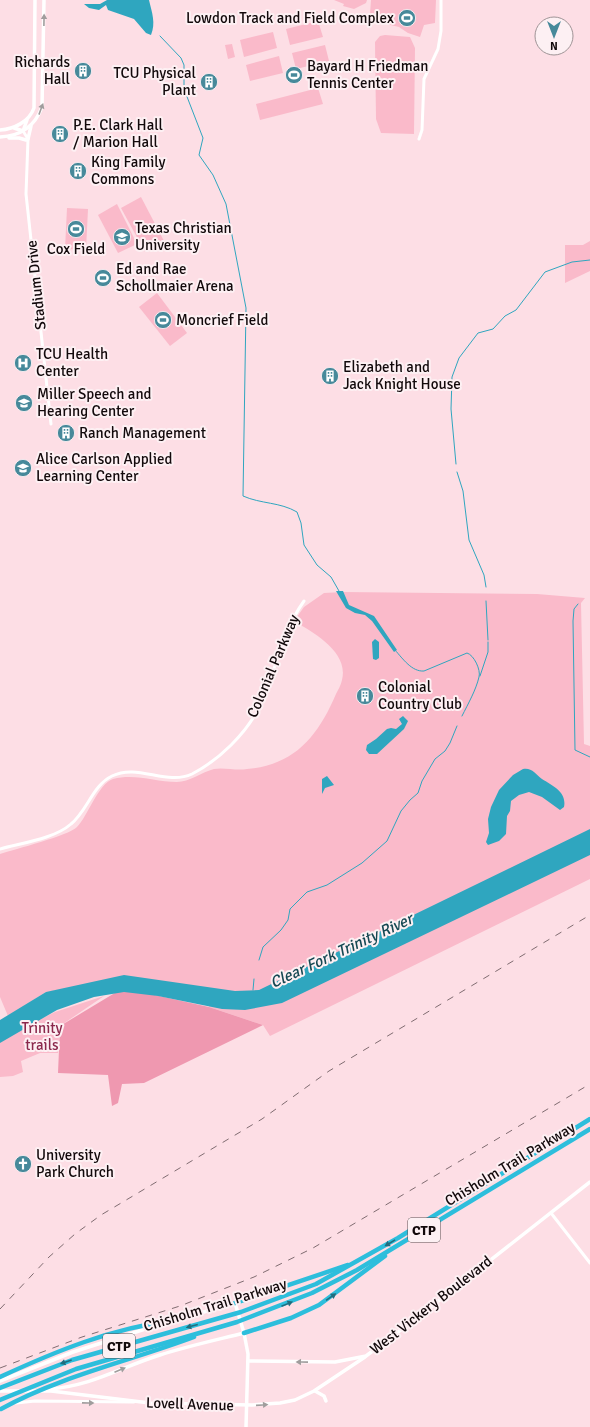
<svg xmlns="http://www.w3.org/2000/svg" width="590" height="1427" viewBox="0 0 590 1427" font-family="Signika,sans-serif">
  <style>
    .green { fill: #fabaca }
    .forest { fill: #ef98b0 }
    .water { fill: #2fa6bf }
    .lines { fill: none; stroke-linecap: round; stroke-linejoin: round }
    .stream { stroke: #2fa6bf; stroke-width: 1 }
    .tertiary { stroke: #fff; stroke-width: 3 }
    .secondary { stroke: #fff; stroke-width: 3.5 }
    .motorway { stroke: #2dbedc; stroke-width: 4.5 }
    .rail { stroke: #806c71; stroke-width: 1; stroke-dasharray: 7 7; stroke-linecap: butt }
    .oneway { fill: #a09d9d }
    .oneway2 { fill: #216d7e }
    .labels { text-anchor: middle; stroke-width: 4; stroke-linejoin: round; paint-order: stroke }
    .shield { fill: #fdf0f3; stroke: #584e51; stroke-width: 1 }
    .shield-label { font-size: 14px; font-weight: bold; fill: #12090b }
    .poi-label { font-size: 15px; fill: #12090b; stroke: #fdf0f3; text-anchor: start }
    .street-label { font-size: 15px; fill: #12090b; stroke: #fdf0f3 }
    .park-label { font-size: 15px; fill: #8b284c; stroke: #fdf0f3 }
    .water-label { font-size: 16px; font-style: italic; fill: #164853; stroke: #fdf0f3 }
  </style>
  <rect width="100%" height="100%" fill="#fddee5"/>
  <g class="green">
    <path d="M334,0H367L366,3L354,9L343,6L344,4Z"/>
    <path d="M371,0H436L435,23L424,25L420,37L408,33L399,27L386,24L378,17L370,14Z"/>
    <path d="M318,21L323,37L290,45L286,29Z"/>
    <path d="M273,32L277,48L244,57L240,40Z"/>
    <path d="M385,35L410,37L415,48L414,134L381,133L376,119L375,42L380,36Z"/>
    <path d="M232,44L235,57L228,59L225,45Z"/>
    <path d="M325,45L329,61L296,69L292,53Z"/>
    <path d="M279,56L283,73L250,81L246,65Z"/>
    <path d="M318,88L323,104L260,120L256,104Z"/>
    <path d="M141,197L164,241L145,252L121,208Z"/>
    <path d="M117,204L137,244L118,253L98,215Z"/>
    <path d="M67,208L88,209L86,250L65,249Z"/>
    <path d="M590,241V271L565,283V245H583Z"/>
    <path d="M157,293L187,333L170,346L139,307Z"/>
    <path d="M343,592L537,594L585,598L581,603L584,744L590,746V879L270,1036L263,1025L209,1007L211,988L46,992L8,1016L0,997V854C15,849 68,836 77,827C88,816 98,784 113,779C135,773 155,782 177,782C189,782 202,772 214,769C224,767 236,771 247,769C295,765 318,736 336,694C338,690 341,685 342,680C349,652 314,633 294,621L304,607L324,593Z"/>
    <path d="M104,996L60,1026L58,1053H40L21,1061L23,1072L13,1076L0,1077V1039L55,1012Z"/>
  </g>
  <path class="forest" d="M123,988L209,1007L263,1025L144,1083L122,1084L118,1103L112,1106L108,1075L58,1073L60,1026Z"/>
  <g class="water">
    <path d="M107,0H149C152,13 156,23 151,35L146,33L134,19L108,10L106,5L99,10L89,8L84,4H100Z"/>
    <path d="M336,591H343L349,605L374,616L397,650L394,652L372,621L365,615L355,613L346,608Z"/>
    <path d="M375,639L379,642V658L376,660L373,659L372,642Z"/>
    <path d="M403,716L408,721L404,729L377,754H369L366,750L367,745L376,739L387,729L391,728L396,729L402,724L399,719Z"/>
    <path d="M523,769C531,767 536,774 542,779C553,786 567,792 564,807L560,810L542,797L529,792L519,795L511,801L510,811L507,816L506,834L499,841L488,845L486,842L489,833L488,819L491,807L499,790L513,775Z"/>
    <path d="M327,776L334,785L325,788L322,794V779Z"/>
    <path d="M590,829V855L282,1003L245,1010L222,1009L158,996L124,992L94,997L57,1010L0,1043V1020L46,992L124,975L235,991L259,990Z"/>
  </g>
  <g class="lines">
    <g class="stream">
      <path d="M160,36L181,58L184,65V89L203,138L199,155L213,175L226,204L246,308L243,496C261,504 280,502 297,512L301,523L304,545L317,565L331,577L339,591"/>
      <path d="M456,464L451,409L452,377L459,358L478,333L493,329L505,316L516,310L545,272L572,262L590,260"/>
      <path d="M457,472L463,491L469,540L484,575L486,587"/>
      <path d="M486,601L488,640"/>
      <path d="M578,604L574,609L573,621L575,750L590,757"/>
      <path d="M395,650C403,659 412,672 424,671L467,653C474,655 481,670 479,677C476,690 468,704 462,716"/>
      <path d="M480,676L488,652V642"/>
      <path d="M259,960L263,947L281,930L288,920L290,909L307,892L327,885L362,863L387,841L401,811L410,800L418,793L422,781L435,759L445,751L450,743L457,726"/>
      <path d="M253,990L254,979"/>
    </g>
    <g class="tertiary">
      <path d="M23,131L28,139L26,194L51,424"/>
      <path d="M419,139L422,130L424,79L438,49L441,31V0"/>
      <path d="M0,849C21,843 54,839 71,824C87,811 93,785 112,776C138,763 166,786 192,774C219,760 246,734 260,706C276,671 281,633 304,601"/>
      <path d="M551,1213L590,1263"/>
      <path d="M16,1403L35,1401L134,1402"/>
    </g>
    <g class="secondary">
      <path d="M14,128L23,131L27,120"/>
      <path d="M0,130C14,129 29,122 34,108L35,0"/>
      <path d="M0,137C21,136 35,126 42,107L44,0"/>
      <path d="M9,138H19L26,140"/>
      <path d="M28,139L31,126"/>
      <path d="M169,1322L235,1303L244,1333L248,1354L246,1427"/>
      <path d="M248,1361L335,1362L366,1356L418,1317L590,1182"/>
      <path d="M0,1381L73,1352L161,1324"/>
      <path d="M49,1389C92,1386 121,1367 160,1355C188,1346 216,1340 244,1333"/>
      <path d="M0,1391H51L150,1403L252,1405L280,1403L295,1400L314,1391L365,1357"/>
      <path d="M315,1391L324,1396L326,1401"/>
    </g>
    <g class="motorway">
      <path d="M235,1303L348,1265"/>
      <path d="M244,1333L291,1318L319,1305L385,1256"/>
      <path d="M0,1377C54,1352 112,1328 171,1321"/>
      <path d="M0,1388L72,1360L241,1312L316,1284L398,1238L590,1119"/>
      <path d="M0,1400L76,1369L237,1322L312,1293L357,1270L590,1129"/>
      <path d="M1,1409C61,1376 130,1361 194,1337"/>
    </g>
    <g class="rail">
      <path d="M0,1309L49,1257L75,1234L101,1215L262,1119L329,1071L590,915"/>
      <path d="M0,1368L82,1337L180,1306L254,1277L313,1248L590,1084"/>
    </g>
  </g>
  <defs><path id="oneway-solid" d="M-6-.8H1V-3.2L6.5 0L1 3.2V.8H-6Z"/></defs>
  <g class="oneway">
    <use href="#oneway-solid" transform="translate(44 20) rotate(-89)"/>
    <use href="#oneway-solid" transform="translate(41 109) rotate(-70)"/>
    <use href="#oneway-solid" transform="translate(302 1362) rotate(-179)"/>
    <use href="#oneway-solid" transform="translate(120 1370) rotate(-23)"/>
    <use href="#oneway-solid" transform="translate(88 1403) rotate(1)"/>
    <use href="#oneway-solid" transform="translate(262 1405) rotate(-4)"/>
  </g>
  <g class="oneway2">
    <use href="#oneway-solid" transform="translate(390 1243) rotate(149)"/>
    <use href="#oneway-solid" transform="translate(331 1297) rotate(-34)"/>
    <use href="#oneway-solid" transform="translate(287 1304) rotate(-22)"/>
    <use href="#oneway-solid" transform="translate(192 1326) rotate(165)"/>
    <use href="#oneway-solid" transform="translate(66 1362) rotate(161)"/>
  </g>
  <defs>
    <symbol id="stadium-disc" viewBox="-11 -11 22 22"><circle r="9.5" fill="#47899a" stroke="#fdf0f3"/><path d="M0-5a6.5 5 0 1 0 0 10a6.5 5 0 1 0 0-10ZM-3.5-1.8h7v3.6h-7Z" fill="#fff"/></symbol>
    <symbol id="building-disc" viewBox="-11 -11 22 22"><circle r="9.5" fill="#47899a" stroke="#fdf0f3"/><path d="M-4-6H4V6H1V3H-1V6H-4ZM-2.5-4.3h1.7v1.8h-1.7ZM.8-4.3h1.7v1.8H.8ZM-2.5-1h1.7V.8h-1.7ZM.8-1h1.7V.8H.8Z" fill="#fff"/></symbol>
    <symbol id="university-disc" viewBox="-11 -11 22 22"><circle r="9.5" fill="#47899a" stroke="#fdf0f3"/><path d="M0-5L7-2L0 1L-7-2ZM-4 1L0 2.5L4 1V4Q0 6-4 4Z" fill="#fff"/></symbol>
    <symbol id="hospital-disc" viewBox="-11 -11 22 22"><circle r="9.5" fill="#47899a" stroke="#fdf0f3"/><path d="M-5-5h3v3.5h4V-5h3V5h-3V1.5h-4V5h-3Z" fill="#fff"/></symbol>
    <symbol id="school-disc" viewBox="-11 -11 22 22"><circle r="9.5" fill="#47899a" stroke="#fdf0f3"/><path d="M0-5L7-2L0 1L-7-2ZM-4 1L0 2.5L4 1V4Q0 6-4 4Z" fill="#fff"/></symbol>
    <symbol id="church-disc" viewBox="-11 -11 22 22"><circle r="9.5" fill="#47899a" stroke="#fdf0f3"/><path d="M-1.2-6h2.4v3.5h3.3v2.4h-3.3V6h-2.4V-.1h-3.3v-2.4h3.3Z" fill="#fff"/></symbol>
  </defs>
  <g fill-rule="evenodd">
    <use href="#stadium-disc" x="397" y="8" width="20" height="20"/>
    <use href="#building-disc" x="73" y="61" width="20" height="20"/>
    <use href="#stadium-disc" x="284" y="65" width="20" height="20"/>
    <use href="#building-disc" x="199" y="72" width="20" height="20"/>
    <use href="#building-disc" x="50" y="124" width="20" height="20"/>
    <use href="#building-disc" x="68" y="161" width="20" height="20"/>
    <use href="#stadium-disc" x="66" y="219" width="20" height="20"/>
    <use href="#university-disc" x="112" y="227" width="20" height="20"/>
    <use href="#stadium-disc" x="93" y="268" width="20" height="20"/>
    <use href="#stadium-disc" x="153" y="310" width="20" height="20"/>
    <use href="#hospital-disc" x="13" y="353" width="20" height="20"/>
    <use href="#building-disc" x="320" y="366" width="20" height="20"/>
    <use href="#school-disc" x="14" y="393" width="20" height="20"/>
    <use href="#building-disc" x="56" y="423" width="20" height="20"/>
    <use href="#school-disc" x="13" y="458" width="20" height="20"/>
    <use href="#building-disc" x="355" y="686" width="20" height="20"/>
    <use href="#church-disc" x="13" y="1154" width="20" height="20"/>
  </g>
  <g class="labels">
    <g class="shield">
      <rect x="408" y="1218" width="32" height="24" rx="3"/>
      <rect x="103" y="1334" width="32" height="24" rx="3"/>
    </g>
    <g class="shield-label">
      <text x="424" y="1235">CTP</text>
      <text x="119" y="1351">CTP</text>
    </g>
    <g class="poi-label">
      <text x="394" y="23" text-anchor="end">Lowdon Track and Field Complex</text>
      <text x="70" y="67" text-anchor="end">Richards<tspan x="70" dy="17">Hall</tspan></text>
      <text x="307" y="71">Bayard H Friedman<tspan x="307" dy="17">Tennis Center</tspan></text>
      <text x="196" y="78" text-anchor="end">TCU Physical<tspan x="196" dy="17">Plant</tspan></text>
      <text x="73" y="130">P.E. Clark Hall<tspan x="73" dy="17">/ Marion Hall</tspan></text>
      <text x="91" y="167">King Family<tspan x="91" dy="17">Commons</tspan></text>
      <text x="135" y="233">Texas Christian<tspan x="135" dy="17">University</tspan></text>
      <text x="76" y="254" text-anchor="middle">Cox Field</text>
      <text x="116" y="274">Ed and Rae<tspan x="116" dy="17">Schollmaier Arena</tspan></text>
      <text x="176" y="325">Moncrief Field</text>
      <text x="36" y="359">TCU Health<tspan x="36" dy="17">Center</tspan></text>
      <text x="343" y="372">Elizabeth and<tspan x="343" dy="17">Jack Knight House</tspan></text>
      <text x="37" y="399">Miller Speech and<tspan x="37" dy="17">Hearing Center</tspan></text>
      <text x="79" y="438">Ranch Management</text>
      <text x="36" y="464">Alice Carlson Applied<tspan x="36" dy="17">Learning Center</tspan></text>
      <text x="378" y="692">Colonial<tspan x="378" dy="17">Country Club</tspan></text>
      <text x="36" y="1160">University<tspan x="36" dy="17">Park Church</tspan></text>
    </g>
    <g class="street-label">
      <text transform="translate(36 285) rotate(-96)" y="5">Stadium Drive</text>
      <text transform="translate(273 666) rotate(-67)" y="5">Colonial Parkway</text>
      <text transform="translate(510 1164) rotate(-31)" y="5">Chisholm Trail Parkway</text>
      <text transform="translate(215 1305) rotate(-17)" y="5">Chisholm Trail Parkway</text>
      <text transform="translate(431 1305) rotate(-38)" y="5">West Vickery Boulevard</text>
      <text transform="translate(190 1404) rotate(2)" y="5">Lovell Avenue</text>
    </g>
    <g class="park-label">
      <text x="42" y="1033">Trinity<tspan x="42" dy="17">trails</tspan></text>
    </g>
    <g class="water-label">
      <text transform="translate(341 950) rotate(-25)" y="6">Clear Fork Trinity River</text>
    </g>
  </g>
  <g transform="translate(554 36) rotate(180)"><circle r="19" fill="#fdf0f3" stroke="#9f9496"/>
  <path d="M0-3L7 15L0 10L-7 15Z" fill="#47899a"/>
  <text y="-6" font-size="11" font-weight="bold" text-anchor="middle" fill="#12090b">N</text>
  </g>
</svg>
